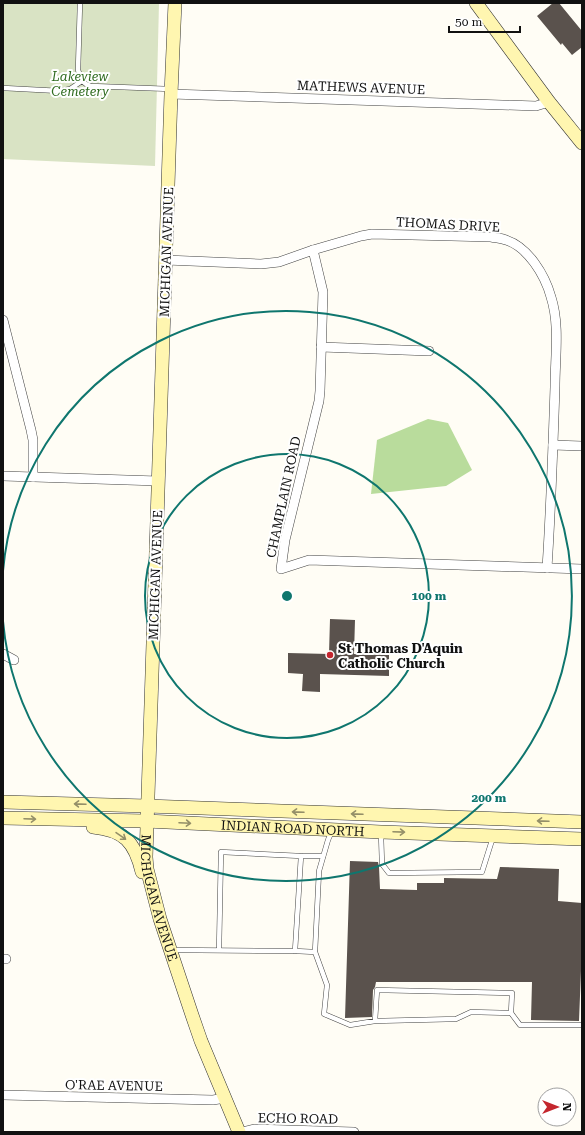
<svg xmlns="http://www.w3.org/2000/svg" width="585" height="1135" viewBox="0 0 585 1135" font-family="'Roboto Serif',serif">
  <style>
    .forest { fill: #b9dc9c }
    .cemetery { fill: #d9e3c4 }
    .building { fill: #5a524d }
    .lines { fill: none; stroke-linecap: round; stroke-linejoin: round }
    .lane-casing { stroke: #444; stroke-width: 5.5 }
    .street-casing { stroke: #444; stroke-width: 10 }
    .secondary-casing { stroke: #333; stroke-width: 14 }
    .lane { stroke: #fff; stroke-width: 4.5 }
    .street { stroke: #fff; stroke-width: 9 }
    .secondary { stroke: #fff6b0; stroke-width: 13 }
    .oneway { stroke: #948f68 }
    .ring { fill: none; stroke: #0f766e; stroke-width: 2 }
    .poi-dot { fill: #c4262e; stroke: #fff; stroke-width: 1.5 }
    .labels { text-anchor: middle; stroke-width: 4; stroke-linejoin: round; paint-order: stroke }
    .park-label { font-size: 13px; font-style: italic; fill: #2f6b1f; stroke: #fff }
    .street-label { font-size: 13px; fill: #111; stroke: #fff }
    .poi-label { font-size: 13px; font-weight: bold; fill: #111; stroke: #fff; text-anchor: start }
    .centre { fill: #0f766e; stroke: #fff; stroke-width: 2 }
    .ring-label { font-size: 12px; text-anchor: middle; font-weight: bold; fill: #0f766e; stroke: #fff; stroke-width: 4; stroke-linejoin: round; paint-order: stroke }
  </style>
  <rect width="100%" height="100%" fill="#fffdf5"/>
  <path class="forest" d="M428,419L448,423L472,470L446,486L371,494L377,440Z"/>
  <path class="cemetery" d="M3,3H159L155,166L3,159Z"/>
  <g class="building">
    <path d="M553,3H559L582,31V47L572,55L562,43L561,45L537,16Z"/>
    <path d="M330,619L355,620L354,654L389,655V676L320,674V692L302,691L303,674L288,673V653L329,654Z"/>
    <path d="M350,861L378,862L379,867L380,889L417,890V883H444V878L497,879L500,867L559,869L558,901L582,903V971H581L579,1021L531,1020L532,982H376L375,987L373,990L372,1017L345,1018Z"/>
  </g>
  <g class="lines">
    <defs>
      <g id="lane">
        <path d="M80,3L78,70L82,81"/>
        <path d="M3,88L60,91L70,89L82,81L86,84L91,86L170,89"/>
        <path d="M332,831L328,840L319,871L315,952L327,985L324,1014L350,1025L375,1021L456,1019L471,1012L511,1013L512,993L377,990L375,1021"/>
        <path d="M381,834L382,864L389,873L482,872L493,837"/>
        <path d="M301,856H323"/>
        <path d="M172,950L295,951L301,856L221,852L219,950"/>
        <path d="M295,951L315,952"/>
        <path d="M511,1013L520,1025H582"/>
      </g>
      <g id="street">
        <path d="M171,94L536,106L549,102"/>
        <path d="M313,250L323,292L320,391L319,401L285,540L281,569L309,560L582,569"/>
        <path d="M166,260L261,264L279,262L313,250L361,236L372,234L491,237C496,238 501,238 506,240C528,247 545,275 551,297C560,325 555,357 555,387C553,447 551,508 547,568"/>
        <path d="M3,320L31,430L33,440V477"/>
        <path d="M321,347L429,351"/>
        <path d="M553,445L582,446"/>
        <path d="M3,476L158,481"/>
        <path d="M3,654L14,660"/>
        <path d="M3,959H6"/>
        <path d="M3,1095L213,1100L225,1098"/>
        <path d="M242,1132L254,1129L354,1132"/>
      </g>
      <g id="secondary">
        <path id="s1" d="M175,3L171,94L146,857L147,869L160,919L192,1015L201,1041L239,1132"/>
        <path d="M476,3L549,102L582,143"/>
        <path d="M3,802L147,806L582,822"/>
        <path id="s2" d="M3,818L146,821L381,832L582,839"/>
        <path d="M93,827C124,830 135,842 142,872"/>
      </g>
    </defs>
    <use href="#lane" class="lane-casing"/>
    <use href="#street" class="street-casing"/>
    <use href="#secondary" class="secondary-casing"/>
    <use href="#lane" class="lane"/>
    <use href="#street" class="street"/>
    <use href="#secondary" class="secondary"/>
  </g>
  <defs><path id="oneway-shaft" d="M-6 0H5M1.5-3L5.5 0L1.5 3" fill="none" stroke-width="1.6" stroke-linecap="round" stroke-linejoin="round"/></defs>
  <g class="oneway">
    <use href="#oneway-shaft" transform="translate(80 804) rotate(-178)"/>
    <use href="#oneway-shaft" transform="translate(298 812) rotate(-178)"/>
    <use href="#oneway-shaft" transform="translate(357 814) rotate(-178)"/>
    <use href="#oneway-shaft" transform="translate(30 819) rotate(2)"/>
    <use href="#oneway-shaft" transform="translate(543 821) rotate(-178)"/>
    <use href="#oneway-shaft" transform="translate(185 823) rotate(3)"/>
    <use href="#oneway-shaft" transform="translate(399 832) rotate(2)"/>
    <use href="#oneway-shaft" transform="translate(121 836) rotate(35)"/>
  </g>
  <g class="ring">
    <circle cx="287" cy="596" r="142"/>
    <path d="M3 571A285 285 0 1 1 3 621"/>
  </g>
  <circle class="poi-dot" cx="330" cy="655" r="4"/>
  <g class="labels">
    <g class="park-label">
      <text x="80" y="81">Lakeview<tspan x="80" dy="15">Cemetery</tspan></text>
    </g>
    <g class="street-label">
      <text transform="translate(361 87) rotate(2)" y="5">MATHEWS AVENUE</text>
      <text transform="translate(448 224) rotate(3)" y="5">THOMAS DRIVE</text>
      <text transform="translate(166 252) rotate(-88)" y="5">MICHIGAN AVENUE</text>
      <text transform="translate(283 497) rotate(-78)" y="5">CHAMPLAIN ROAD</text>
      <text transform="translate(155 575) rotate(-88)" y="5">MICHIGAN AVENUE</text>
      <text dy="5" stroke="none"><textPath href="#s2" startOffset="290">INDIAN ROAD NORTH</textPath></text>
      <text dy="5" stroke="none"><textPath href="#s1" startOffset="897">MICHIGAN AVENUE</textPath></text>
      <text transform="translate(114 1085) rotate(1)" y="5">O'RAE AVENUE</text>
      <text transform="translate(298 1118) rotate(1)" y="5">ECHO ROAD</text>
    </g>
    <g class="poi-label">
      <text x="338" y="653">St Thomas D'Aquin<tspan x="338" dy="15">Catholic Church</tspan></text>
    </g>
  </g>
  <circle cx="287" cy="596" r="6" class="centre"/>
  <g class="ring-label">
    <text x="429" y="600">100 m</text>
    <text x="489" y="802">200 m</text>
  </g>
  <rect width="585" height="1135" fill="none" stroke="#111111" stroke-width="8"/>
  <g transform="translate(557 1107) rotate(90)"><circle r="19" fill="#ffffff" stroke="#a0a0a0"/>
  <path d="M0-3L7 15L0 10L-7 15Z" fill="#c4262e"/>
  <text y="-6" font-size="11" font-weight="bold" text-anchor="middle" fill="#111111">N</text>
  </g>
  <path d="M449 26v6h71v-6" fill="none" stroke="#111111" stroke-width="2"/>
  <text x="455" y="26" font-size="12" fill="#111111" stroke="#ffffff" stroke-width="3" paint-order="stroke">50 m</text>
</svg>
